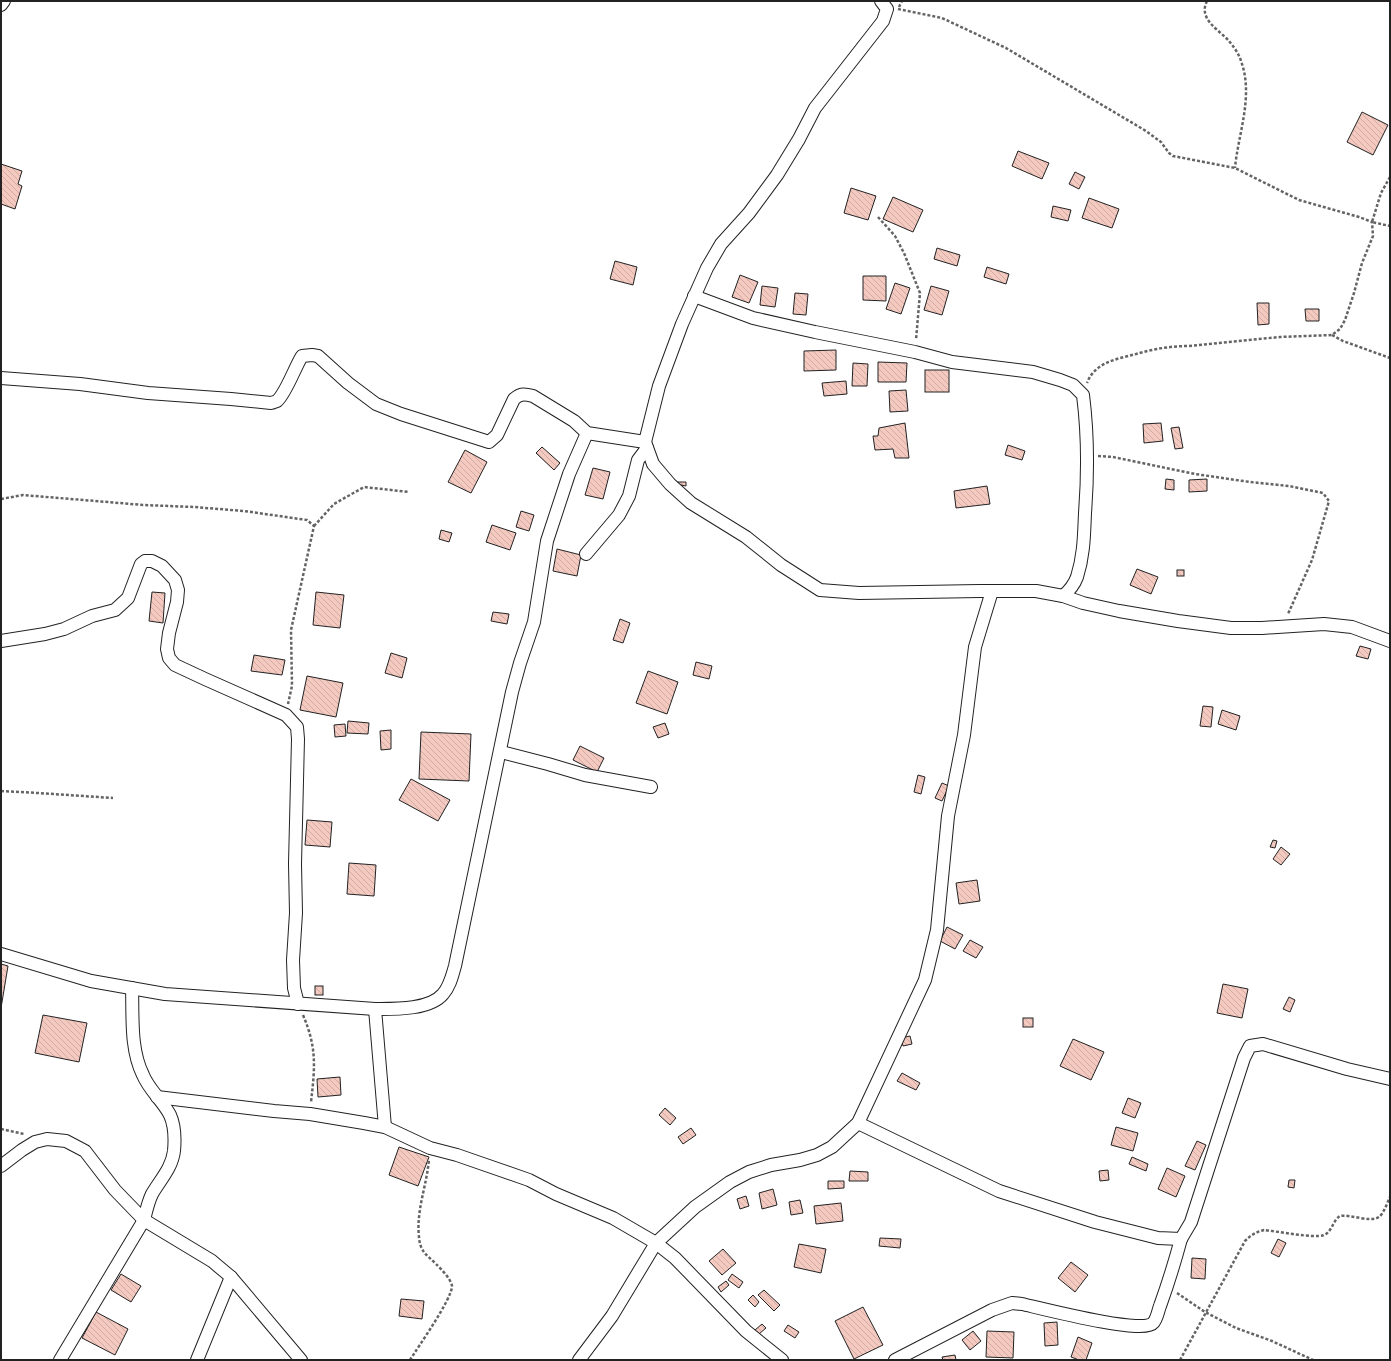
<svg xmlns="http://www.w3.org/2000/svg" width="1391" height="1361" viewBox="0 0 1391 1361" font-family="Roboto,sans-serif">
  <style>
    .building { fill: url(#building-back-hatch); stroke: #222 }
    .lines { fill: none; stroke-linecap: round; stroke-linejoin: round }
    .street-casing { stroke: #222; stroke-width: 14 }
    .path { stroke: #646464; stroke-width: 2.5; stroke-dasharray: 3 2; stroke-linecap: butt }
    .street { stroke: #fff; stroke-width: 12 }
  </style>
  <defs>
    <pattern id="building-back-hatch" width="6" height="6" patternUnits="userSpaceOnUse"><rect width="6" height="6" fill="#f3c9c0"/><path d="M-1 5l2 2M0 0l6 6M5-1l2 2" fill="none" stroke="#d0aca5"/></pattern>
  </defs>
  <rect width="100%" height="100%" fill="#fff"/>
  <g class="building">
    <path d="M1362,112L1388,125L1373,155L1347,142Z"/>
    <path d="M1018,151L1049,163L1042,179L1012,166Z"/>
    <path d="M1,164L22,171L18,184L22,186L15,209L1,204Z"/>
    <path d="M1075,172L1085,177L1079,189L1069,184Z"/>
    <path d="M851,188L876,196L868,220L844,213Z"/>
    <path d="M893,197L923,210L913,232L883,219Z"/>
    <path d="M1089,198L1119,209L1112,228L1082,218Z"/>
    <path d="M1053,206L1071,210L1068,221L1051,217Z"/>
    <path d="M937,248L960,255L957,266L934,259Z"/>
    <path d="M615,261L637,267L633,285L610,279Z"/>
    <path d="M987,267L1009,274L1006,284L984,277Z"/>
    <path d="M740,275L758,282L749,303L732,297Z"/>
    <path d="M863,276H886V301L863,300Z"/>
    <path d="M895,283L910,288L901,314L886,309Z"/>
    <path d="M762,286L778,288L775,307L760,305Z"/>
    <path d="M931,286L949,291L942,315L924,310Z"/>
    <path d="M795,293L808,294L806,315L793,314Z"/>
    <path d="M1257,303H1269V324L1258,325Z"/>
    <path d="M1305,309H1319V321H1306Z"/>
    <path d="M836,350V370L804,371V351Z"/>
    <path d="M878,362L907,363L906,382H878Z"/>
    <path d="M853,363L868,364L867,386H852Z"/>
    <rect x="925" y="370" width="24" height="22"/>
    <path d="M846,381L847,394L824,396L822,383Z"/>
    <path d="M906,390L908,411L890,412L889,391Z"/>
    <path d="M905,423L909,458H895L893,449L875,450L873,436H878L879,428Z"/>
    <path d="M1161,423L1163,441L1144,443L1143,424Z"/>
    <path d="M1179,427L1183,448L1175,449L1171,428Z"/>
    <path d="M1008,445L1025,451L1022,460L1005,455Z"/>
    <path d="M542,447L560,463L554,470L536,453Z"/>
    <path d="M465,450L487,462L471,493L448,482Z"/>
    <path d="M593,468L610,472L603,499L585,495Z"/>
    <path d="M1166,479L1174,480V490L1165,489Z"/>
    <path d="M1207,479V491L1189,492V480Z"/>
    <path d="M677,482H686V486L681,485V488Z"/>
    <path d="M987,486L990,504L956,508L954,491Z"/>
    <path d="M521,511L534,515L529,531L516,527Z"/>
    <path d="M492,525L516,533L510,550L486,542Z"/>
    <path d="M441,530L452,533L449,542L439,539Z"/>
    <path d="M557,549L581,555L577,576L553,571Z"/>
    <path d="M1137,569L1158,577L1151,594L1130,585Z"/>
    <rect x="1177" y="570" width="7" height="6"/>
    <path d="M152,592L165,593L163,623L149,621Z"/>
    <path d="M316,592L344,595L340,628L313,625Z"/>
    <path d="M493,612L509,614L507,624L491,621Z"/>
    <path d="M620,619L630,623L623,643L613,640Z"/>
    <path d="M1360,646L1371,649L1368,659L1356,656Z"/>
    <path d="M391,653L407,658L402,678L385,673Z"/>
    <path d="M254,655L285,660L282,675L251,671Z"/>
    <path d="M696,662L712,666L709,679L693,675Z"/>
    <path d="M648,671L678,682L667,714L636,703Z"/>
    <path d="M307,676L343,683L336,717L300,710Z"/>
    <path d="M1203,706L1213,707L1211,727L1200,726Z"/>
    <path d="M1222,710L1240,716L1236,730L1218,724Z"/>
    <path d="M348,721L369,723L368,734L347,733Z"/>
    <path d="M665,723L669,734L658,738L653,727Z"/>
    <path d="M345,724L346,736L335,737L334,725Z"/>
    <path d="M391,730V749L381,750L380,731Z"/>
    <path d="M421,732L471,734L469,781L419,779Z"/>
    <path d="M580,746L604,758L597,772L573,760Z"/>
    <path d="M918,775L925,777L921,794L914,792Z"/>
    <path d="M411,779L450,800L438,821L399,800Z"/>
    <path d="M942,783L949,786L942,801L935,798Z"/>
    <path d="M307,820L332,822L330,847L305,845Z"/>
    <path d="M1273,840L1277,841L1275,848L1270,847Z"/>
    <path d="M1281,847L1290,854L1281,865L1273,859Z"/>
    <path d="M349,863L376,865L374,896L347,894Z"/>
    <path d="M977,880L980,901L959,904L956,883Z"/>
    <path d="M947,927L963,935L955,949L940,941Z"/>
    <path d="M970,940L983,947L976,958L963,951Z"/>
    <path d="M1,964L8,966L1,1008Z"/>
    <path d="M1223,984L1248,989L1242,1018L1217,1013Z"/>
    <rect x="315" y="986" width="8" height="9"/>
    <path d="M1289,997L1295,1000L1290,1012L1283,1009Z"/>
    <path d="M43,1015L87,1023L79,1062L35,1053Z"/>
    <rect x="1023" y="1018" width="10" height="9"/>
    <path d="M910,1036L912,1044L903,1046L901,1038Z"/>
    <path d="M1073,1039L1104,1052L1091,1080L1060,1066Z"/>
    <path d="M902,1073L920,1083L916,1090L897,1081Z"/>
    <path d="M340,1077L341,1095L318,1097L317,1079Z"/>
    <path d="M1128,1098L1141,1103L1135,1118L1122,1113Z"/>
    <path d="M665,1108L676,1118L670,1125L659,1115Z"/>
    <path d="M1116,1127L1138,1133L1133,1151L1111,1145Z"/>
    <path d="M691,1128L696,1135L683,1144L678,1137Z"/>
    <path d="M1197,1141L1206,1145L1195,1170L1185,1166Z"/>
    <path d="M399,1147L429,1157L418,1186L389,1175Z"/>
    <path d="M1132,1157L1148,1164L1146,1171L1129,1164Z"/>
    <path d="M1167,1168L1185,1176L1176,1197L1158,1189Z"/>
    <path d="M1108,1170L1109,1180L1100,1181L1099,1171Z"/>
    <path d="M850,1171L868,1172V1181H849Z"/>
    <path d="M1289,1180H1295L1294,1188L1288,1187Z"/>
    <path d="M828,1181H844V1188L828,1189Z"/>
    <path d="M773,1189L777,1205L762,1209L759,1193Z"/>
    <path d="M746,1196L749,1206L740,1209L737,1199Z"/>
    <path d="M800,1200L803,1213L791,1215L789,1202Z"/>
    <path d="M841,1203L843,1221L816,1224L814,1206Z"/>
    <path d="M880,1238L901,1239L900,1248L879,1246Z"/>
    <path d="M1278,1239L1286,1243L1279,1257L1271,1253Z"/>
    <path d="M799,1244L826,1249L821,1273L794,1267Z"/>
    <path d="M723,1249L736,1263L722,1275L709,1261Z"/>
    <path d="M1192,1258L1206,1259L1205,1279L1191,1278Z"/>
    <path d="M1071,1262L1088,1275L1075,1292L1058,1278Z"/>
    <path d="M121,1274L141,1286L131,1302L111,1290Z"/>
    <path d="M732,1274L743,1282L739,1288L728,1280Z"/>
    <path d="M726,1281L729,1285L721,1292L718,1287Z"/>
    <path d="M764,1290L780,1305L774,1311L758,1295Z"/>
    <path d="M753,1295L759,1302L755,1307L748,1300Z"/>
    <path d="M401,1299L424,1301L422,1319L399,1316Z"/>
    <path d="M863,1307L883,1345L854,1359L835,1321Z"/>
    <path d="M96,1312L128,1329L115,1355L82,1338Z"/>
    <path d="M1057,1322L1058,1345L1045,1346L1044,1323Z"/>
    <path d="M762,1324L766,1328L759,1334L755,1330Z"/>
    <path d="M788,1325L799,1332L795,1338L784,1331Z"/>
    <path d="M973,1331L981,1341L970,1350L962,1340Z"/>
    <path d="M987,1331L1014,1332L1013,1358L986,1357Z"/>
    <path d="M1078,1337L1092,1343L1086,1360H1079L1071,1357Z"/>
    <path d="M955,1355L956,1360H943L942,1357Z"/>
  </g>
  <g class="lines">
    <defs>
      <g id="street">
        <path d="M1,5L4,1"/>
        <path d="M694,296L753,318L815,332L915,352L952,362L1033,372L1060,380L1073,385L1083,395C1088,434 1088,474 1085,513C1084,535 1084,555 1077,577C1074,585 1069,591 1063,596"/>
        <path d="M1,378L80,384L148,393L231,399L271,403C272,403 277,401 277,401C286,393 295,367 302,356L312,355L318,356L348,383L376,404L401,414L489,442L497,435L514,399C521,393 525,394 533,396L574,421L587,433L645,442L653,464L670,484L691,503L746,537L781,565L820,590L859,593L980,591H1036L1063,596L1083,603L1119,611L1178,621L1231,628H1262L1324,624L1352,627L1390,641"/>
        <path d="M645,442L659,386L682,324L707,268L721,244L749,213L777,175L799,139L815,108L883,21L887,9L881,1"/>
        <path d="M586,554L619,515L629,496L638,460L647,448"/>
        <path d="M1,641L45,634L64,629L92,616L115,610L128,598L141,564L145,561H152L162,566L175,580L178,590L177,602L169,633L167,649L169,658L175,665L205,679L286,715L297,727L298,739L295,864L296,913L293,960L294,988L298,1004"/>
        <path d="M501,752L548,764L585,775L651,787"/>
        <path d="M1,954L91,981L165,994L375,1009C394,1009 430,1010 443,994C450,986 452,976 455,966L512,692L520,663L534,622L547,541L569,474L587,433"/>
        <path d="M375,1009L385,1127"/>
        <path d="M157,1097L274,1111L310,1114L364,1123L385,1127L430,1148L457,1155L529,1180L556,1194L613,1218L656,1243L675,1258L746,1331L782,1360"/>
        <path d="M858,1123L999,1191L1095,1222L1158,1238L1181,1239L1191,1222L1244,1058L1250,1046L1263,1044L1347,1069L1390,1079"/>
        <path d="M1,1166L22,1150L35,1142L47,1139L66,1141L85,1151L115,1190L144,1220L212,1261L231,1277L301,1360"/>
        <path d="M60,1360L144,1220C146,1212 148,1202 152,1194C160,1180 172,1168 174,1151C175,1140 175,1126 170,1115C163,1101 149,1090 143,1075C130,1049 133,1016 132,988"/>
        <path d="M197,1360L231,1277"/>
        <path d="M579,1360L612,1316L656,1243L695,1207L730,1182L749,1172L771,1165L800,1160L817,1155L832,1147L858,1123L925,980L937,930L948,816L964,735L975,647L992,591"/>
        <path d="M895,1360L992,1310L1012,1303L1022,1304C1040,1308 1144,1335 1153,1323C1157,1319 1158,1311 1160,1306C1168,1284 1175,1261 1181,1239"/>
      </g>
    </defs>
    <use href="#street" class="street-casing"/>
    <g class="path">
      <path d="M1207,1C1198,19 1218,29 1229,41C1234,47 1239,54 1241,61C1254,96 1238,134 1235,168"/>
      <path d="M899,7L902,1"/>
      <path d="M898,9L942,18L1006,48L1146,131L1161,142L1169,153L1173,156L1235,168L1299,200L1359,217L1372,222L1373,236L1362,263L1354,293L1345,320L1340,329L1332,335L1280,337L1189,346C1171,346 1153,349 1136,354C1117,359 1095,362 1087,383"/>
      <path d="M1390,177L1381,193L1372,222L1390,226"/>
      <path d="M878,217L895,236L904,253L920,293L916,340"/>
      <path d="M1332,335L1343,341L1390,358"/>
      <path d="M1098,456L1113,457L1195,474L1250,482L1289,486L1323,493L1329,501L1312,560L1288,614"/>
      <path d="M1,499L23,495L143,505L194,507L244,511L307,520L314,526L291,630L292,686L288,704"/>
      <path d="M314,526L334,504L364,487L409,492"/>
      <path d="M1,791L38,793L113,798"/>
      <path d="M303,1015C317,1048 315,1067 311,1102"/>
      <path d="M1,1129L24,1134"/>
      <path d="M1177,1293L1205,1312L1236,1328L1272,1341L1313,1360"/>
      <path d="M410,1360C418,1347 452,1299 452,1286C451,1279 441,1269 436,1264C427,1255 420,1252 419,1237C416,1210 427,1185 429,1159"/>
      <path d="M1180,1360L1245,1241C1251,1235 1256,1232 1264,1230C1275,1231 1316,1239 1324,1235C1332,1232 1333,1220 1340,1216C1351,1214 1370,1223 1379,1217C1384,1213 1387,1203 1390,1197"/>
    </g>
    <use href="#street" class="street"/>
  </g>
  <rect width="1391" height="1361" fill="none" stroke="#222222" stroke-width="4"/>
</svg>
